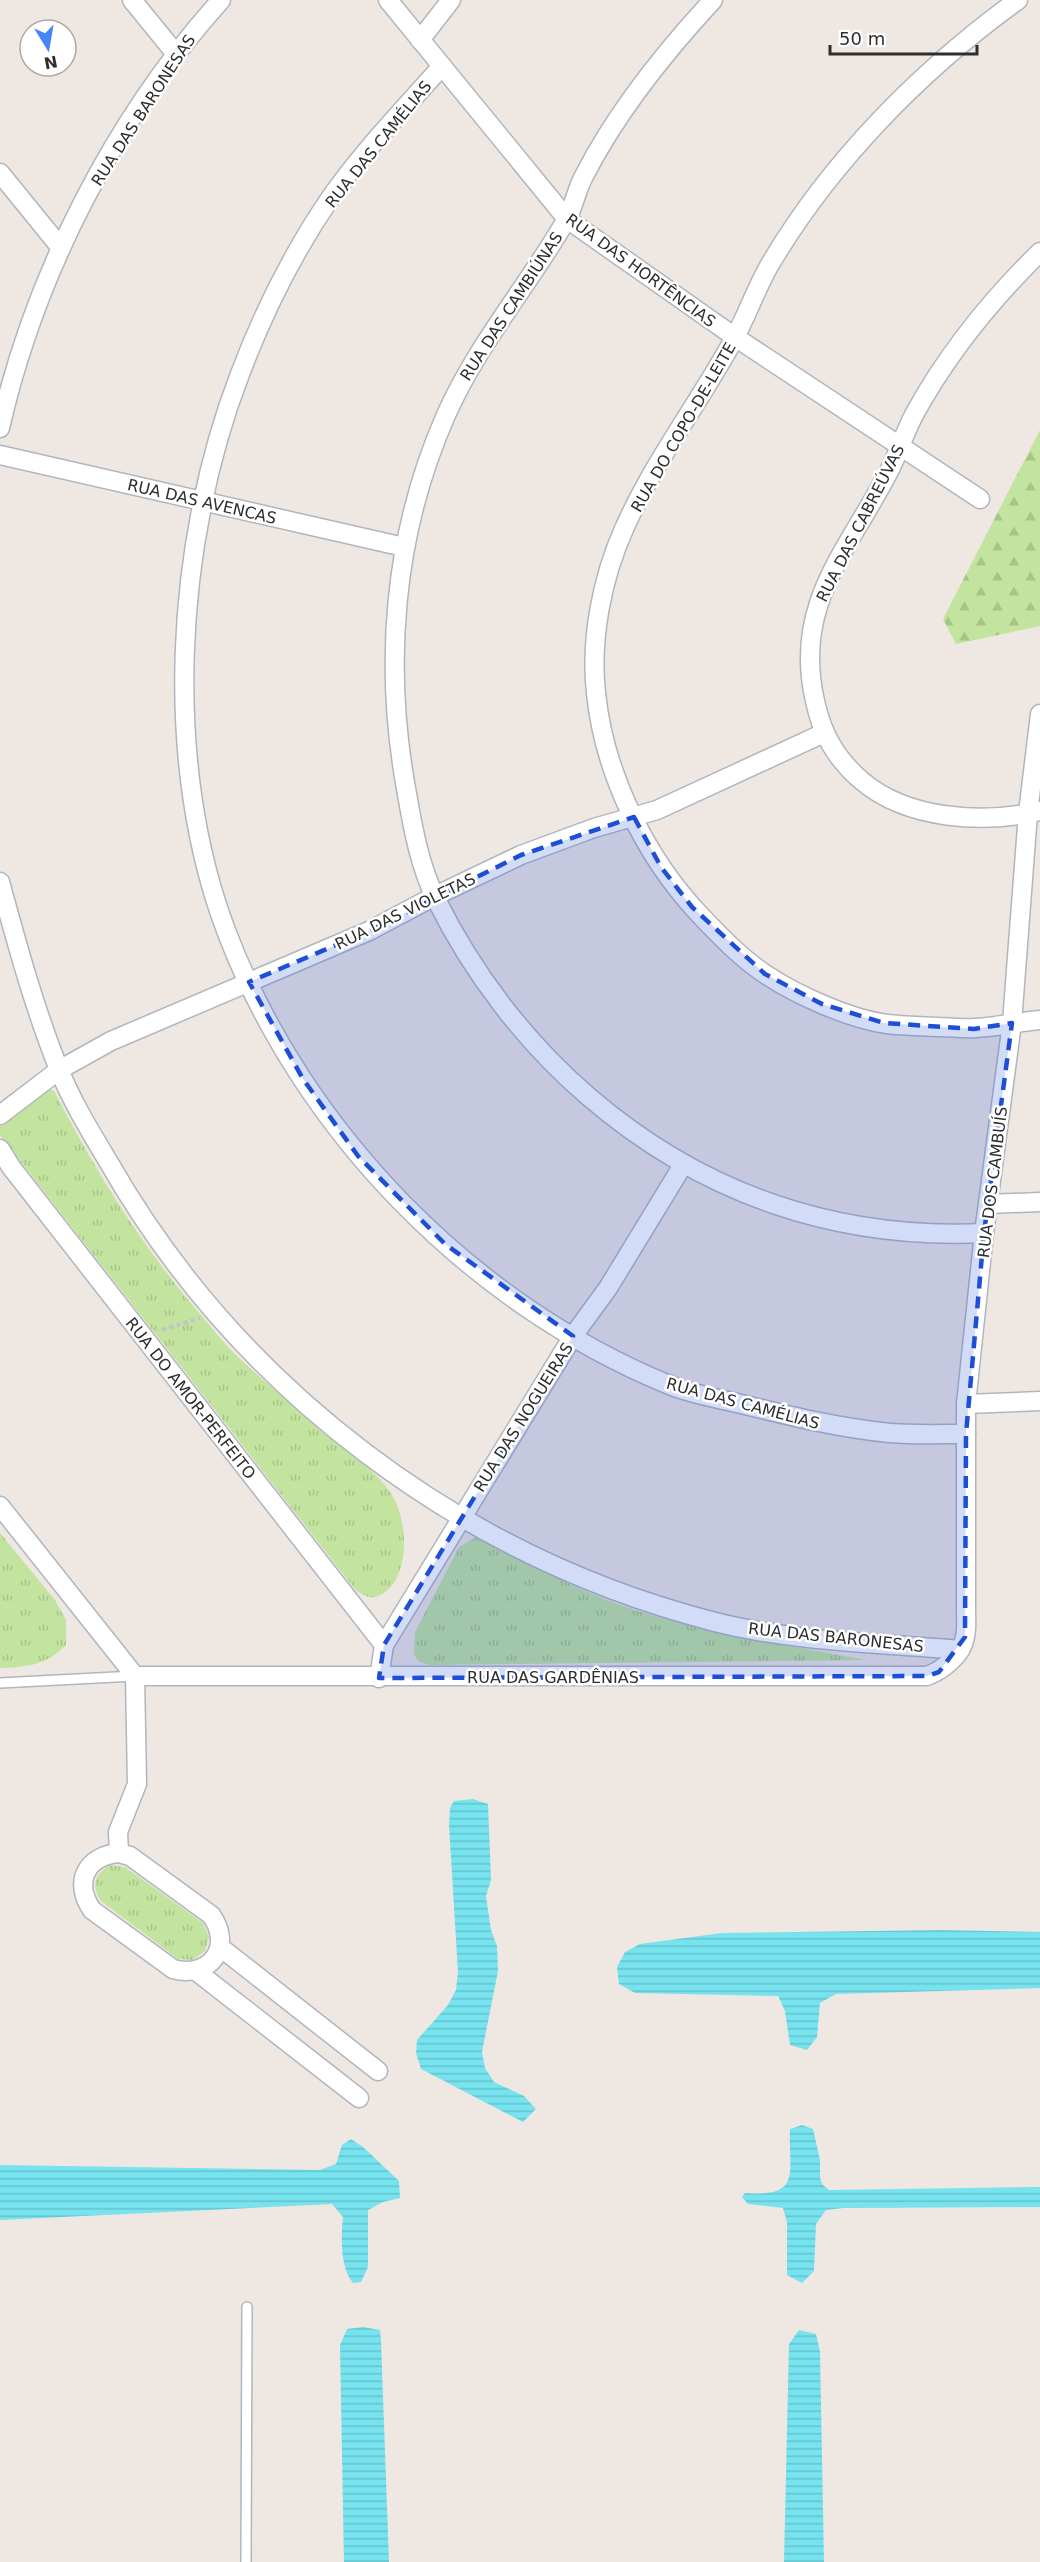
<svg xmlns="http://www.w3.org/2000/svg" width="1040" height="2562" viewBox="0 0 1040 2562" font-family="'DejaVu Sans',sans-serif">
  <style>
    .grass { fill: url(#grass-tufts) }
    .forest { fill: url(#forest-firs) }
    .water { fill: url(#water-rules) }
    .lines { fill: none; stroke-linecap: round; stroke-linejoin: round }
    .lane-casing { stroke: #b1b6be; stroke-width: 12 }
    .street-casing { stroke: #b1b6be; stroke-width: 21 }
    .path { stroke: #c4c4c4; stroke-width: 4; stroke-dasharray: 4.5 3; stroke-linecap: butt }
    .lane { stroke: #fff; stroke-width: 9 }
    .street { stroke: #fff; stroke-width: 18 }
    .marked { fill: #1d4ed8; fill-opacity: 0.2; stroke: #1d4ed8; stroke-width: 4.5; stroke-dasharray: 12 8; stroke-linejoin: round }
    .labels { text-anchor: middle; stroke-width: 5; stroke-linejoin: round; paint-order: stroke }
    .street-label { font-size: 16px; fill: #2e2e2e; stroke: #fff }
  </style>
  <defs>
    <pattern id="grass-tufts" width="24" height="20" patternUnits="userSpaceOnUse" patternTransform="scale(1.5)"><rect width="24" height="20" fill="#c2e49f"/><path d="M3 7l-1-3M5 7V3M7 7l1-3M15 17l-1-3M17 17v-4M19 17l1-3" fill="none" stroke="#a7c489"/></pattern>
    <pattern id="forest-firs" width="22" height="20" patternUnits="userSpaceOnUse" patternTransform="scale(1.5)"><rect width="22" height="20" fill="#c2e49f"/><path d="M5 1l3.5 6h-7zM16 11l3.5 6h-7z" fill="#a7c489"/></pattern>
    <pattern id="water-rules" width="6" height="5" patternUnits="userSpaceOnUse" patternTransform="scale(1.5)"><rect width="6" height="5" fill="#76e3ef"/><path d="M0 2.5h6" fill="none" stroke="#66c3cd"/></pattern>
  </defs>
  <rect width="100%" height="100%" fill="#efe7e1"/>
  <g class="grass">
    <path d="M49,1089L54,1091C93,1166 135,1236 189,1301C202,1316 214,1331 227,1346C257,1377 293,1404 326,1433C346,1450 378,1472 392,1495C409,1522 411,1582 378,1596C369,1600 360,1594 354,1588L0,1135V1124Z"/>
    <path d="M0,1533L55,1600L66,1620V1645C46,1665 28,1667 0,1668Z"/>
    <path d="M476,1537C522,1560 569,1586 617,1604C698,1632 783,1644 867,1660L429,1665L418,1661L414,1654L415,1632L459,1547Z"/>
    <path d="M111,1865L125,1867L203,1923L209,1937L205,1951L193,1960L178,1959L101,1901C91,1887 94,1873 111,1865Z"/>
  </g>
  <path class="forest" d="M1040,430V626L956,644L943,619Z"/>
  <g class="water">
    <path d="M473,1799L488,1804L491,1880L486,1896L491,1930L497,1946L498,1971L482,2052L485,2068L494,2082L524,2096L536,2109L523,2122L421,2069L416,2053L417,2040L448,2005L456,1990L458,1972L449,1825L450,1808L454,1801Z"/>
    <path d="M941,1930L1040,1932V1988L836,1994L820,2003L817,2037L807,2050L790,2045L785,2011L778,1996L635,1993L619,1984L617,1967L625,1952L640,1944L722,1933Z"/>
    <path d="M802,2125L813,2129L820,2160V2177L822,2184L829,2190L1040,2187V2207L843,2208L826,2210L816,2224L814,2271L802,2283L787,2275V2222L783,2208L748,2204L742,2197L745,2193C803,2197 788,2173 790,2129Z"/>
    <path d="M351,2139L363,2147L399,2181L400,2198L383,2202L368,2210V2267L361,2282L353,2283C340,2267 341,2238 343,2217L332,2204L0,2220V2165L320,2170L336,2164L342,2145Z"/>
    <path d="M363,2327L380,2330L381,2341L389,2562H344L340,2345L347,2329Z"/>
    <path d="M799,2330L816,2334L820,2352L824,2562H784L789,2344Z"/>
  </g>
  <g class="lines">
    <defs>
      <g id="lane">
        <path d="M0,1683L135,1676"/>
        <path d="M246,2562L247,2307"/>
      </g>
      <g id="street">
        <path d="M132,0L176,54"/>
        <path d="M388,0L567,219L735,337L980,499"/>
        <path d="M713,0C664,53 617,111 584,176C576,190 574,208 565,222C527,287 477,345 446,415C393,535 383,666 407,794C413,829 420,867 436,899C473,974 526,1043 589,1097C702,1194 836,1240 984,1233"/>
        <path d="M1018,0C921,70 830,162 769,266C756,289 747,315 734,339C699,403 654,461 624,529C602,578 590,639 596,693C604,773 645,857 700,915C720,936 741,958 765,974C796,995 850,1019 887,1024C904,1026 921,1026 938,1027C950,1027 963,1029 975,1028C996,1027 1018,1022 1040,1020"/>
        <path d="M420,40L451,0"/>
        <path d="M442,66C404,109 364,150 331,197C294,251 263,313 240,374C175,542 162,764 227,933C303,1132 471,1303 667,1384C690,1394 716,1398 741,1404C790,1416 839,1428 890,1433C915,1435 941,1434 966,1434"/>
        <path d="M0,173L61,248"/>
        <path d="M1040,252C991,300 948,353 915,413C904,433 898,455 887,475C846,553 793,606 815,701C822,734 836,759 862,781C908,820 984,824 1040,811"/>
        <path d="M0,428C35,274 115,118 221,0"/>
        <path d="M0,455L404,547"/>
        <path d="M0,882C17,944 34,1007 58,1067C71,1100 90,1131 108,1161C238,1389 461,1557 715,1622C794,1642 879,1643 960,1650"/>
        <path d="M0,1115L59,1070L111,1041L369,931L435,896L521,855L594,828L657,810L824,733"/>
        <path d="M0,1149L11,1167L384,1645"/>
        <path d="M988,1204L1040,1202"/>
        <path d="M966,1404L1040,1401"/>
        <path d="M0,1506L135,1676"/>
        <path d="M135,1676H927C943,1670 962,1655 965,1637C967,1628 966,1617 966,1608V1404L984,1233L1012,1023L1028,813L1040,714"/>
        <path d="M379,1678L384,1645L573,1336L608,1288L683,1165"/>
        <path d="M119,1853L130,1856L211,1915C234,1947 210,1979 173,1969L92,1910C73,1882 86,1856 119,1853Z"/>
        <path d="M119,1853L118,1832L137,1784L135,1676"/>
        <path d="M220,1947L378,2071"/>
        <path d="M196,1971L359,2098"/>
      </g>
    </defs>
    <use href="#lane" class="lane-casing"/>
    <use href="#street" class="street-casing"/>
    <path class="path" d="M162,1330L200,1318"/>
    <use href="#lane" class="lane"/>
    <use href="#street" class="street"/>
  </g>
  <path class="marked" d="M634,817L661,867L692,907L765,974L822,1004L884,1023L974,1029L1012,1023L984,1233L966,1434L965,1637L939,1672L927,1676L379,1678L384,1645L573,1336L445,1244L358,1156L303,1079L249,982L369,931L521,855Z"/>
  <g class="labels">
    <g class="street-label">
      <text transform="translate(143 110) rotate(-57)" y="6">RUA DAS BARONESAS</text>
      <text transform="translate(378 144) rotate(-51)" y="6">RUA DAS CAMÉLIAS</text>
      <text transform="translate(641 270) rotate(36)" y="6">RUA DAS HORTÊNCIAS</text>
      <text transform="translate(511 306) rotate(-57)" y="6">RUA DAS CAMBIÚNAS</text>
      <text transform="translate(683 427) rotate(-60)" y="6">RUA DO COPO-DE-LEITE</text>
      <text transform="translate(202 501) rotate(13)" y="6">RUA DAS AVENCAS</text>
      <text transform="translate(860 523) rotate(-63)" y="6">RUA DAS CABREÚVAS</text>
      <text transform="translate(405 911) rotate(-26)" y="6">RUA DAS VIOLETAS</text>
      <text transform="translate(992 1182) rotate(-83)" y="6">RUA DOS CAMBUÍS</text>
      <text transform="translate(191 1398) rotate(52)" y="6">RUA DO AMOR-PERFEITO</text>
      <text transform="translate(743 1403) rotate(15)" y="6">RUA DAS CAMÉLIAS</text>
      <text transform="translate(523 1417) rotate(-58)" y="6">RUA DAS NOGUEIRAS</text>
      <text transform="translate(836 1637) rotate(6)" y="6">RUA DAS BARONESAS</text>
      <text x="553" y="1683">RUA DAS GARDÊNIAS</text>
    </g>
  </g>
  <g transform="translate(48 48) rotate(169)"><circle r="28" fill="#ffffff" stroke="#ababab" stroke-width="1.5"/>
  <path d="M0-4.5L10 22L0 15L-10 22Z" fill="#4485f9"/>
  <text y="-9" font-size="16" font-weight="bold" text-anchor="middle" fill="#2e2e2e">N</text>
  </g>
  <path d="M830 45v9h147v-9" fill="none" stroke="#2e2e2e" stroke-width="3"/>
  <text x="839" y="45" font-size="18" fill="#2e2e2e" stroke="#ffffff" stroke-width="4.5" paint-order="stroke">50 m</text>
</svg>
